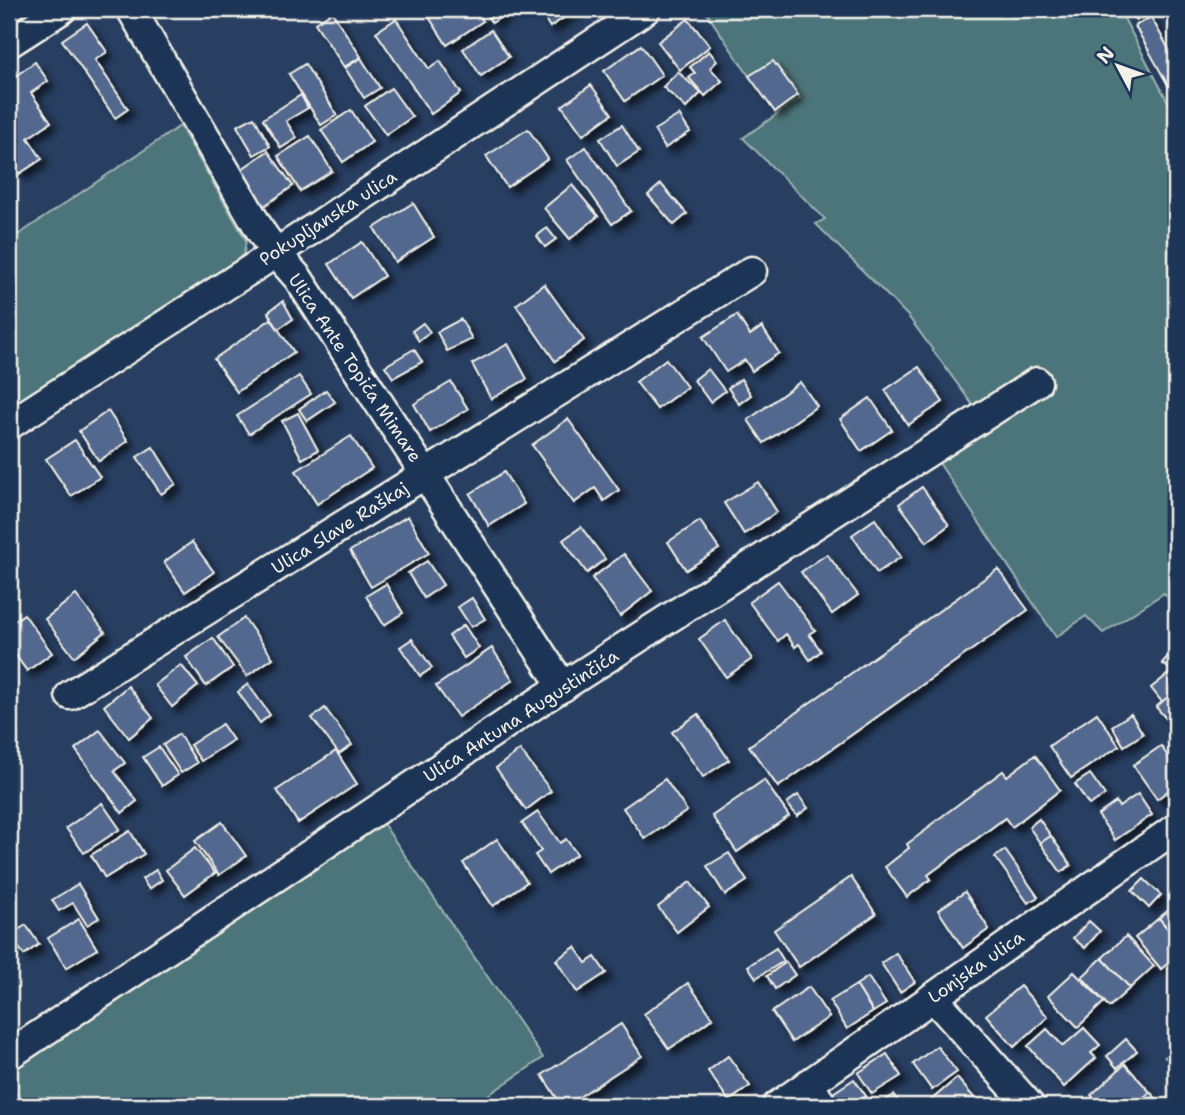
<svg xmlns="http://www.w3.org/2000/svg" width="1185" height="1115" viewBox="0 0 1185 1115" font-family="'Shantell Sans',sans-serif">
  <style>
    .green { fill: #4c757a; stroke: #a0b3b1; stroke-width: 2 }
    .building { fill: #53688f; stroke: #f4f1e8; stroke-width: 2; filter: url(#shadow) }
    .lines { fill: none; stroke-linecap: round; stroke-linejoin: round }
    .minor-casing { stroke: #f4f1e8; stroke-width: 33 }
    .path { stroke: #f4f1e8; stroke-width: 4.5; stroke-dasharray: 5 5; stroke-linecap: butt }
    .minor { stroke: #1d3557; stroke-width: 28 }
    .labels { text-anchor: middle; stroke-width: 7; stroke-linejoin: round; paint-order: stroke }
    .street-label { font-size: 18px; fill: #f4f1e8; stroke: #1d3557 }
  </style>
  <defs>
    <filter id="shadow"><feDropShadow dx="6" dy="6" stdDeviation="3.5" flood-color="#0009"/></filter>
  </defs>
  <rect width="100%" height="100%" fill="#283f62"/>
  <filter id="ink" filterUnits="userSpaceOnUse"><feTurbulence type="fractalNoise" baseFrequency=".0143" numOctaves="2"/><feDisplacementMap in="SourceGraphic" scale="14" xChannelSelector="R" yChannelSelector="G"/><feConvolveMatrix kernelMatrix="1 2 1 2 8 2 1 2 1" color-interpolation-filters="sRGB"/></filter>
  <g filter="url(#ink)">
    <g class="green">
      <path d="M704,9H1119L1176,117V607L1164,593L1103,633L1086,616L1056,637L937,460L985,422L908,316L816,224L825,219L743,138L800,98L773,62L749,76Z"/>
      <path d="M180,126L246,240L244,253L235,264L9,411V241Z"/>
      <path d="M380,819L543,1058L472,1106H24L9,1083V1067Z"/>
    </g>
    <g class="building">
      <path d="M435,9H475L483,21L447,45L427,14Z"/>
      <path d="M482,9H513L492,23Z"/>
      <path d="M538,9H577L550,27Z"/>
      <path d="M1129,9H1156L1136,20Z"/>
      <path d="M332,12L361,57L344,67L315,23Z"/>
      <path d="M1151,17L1176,62V83L1169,87L1135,26Z"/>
      <path d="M396,19L429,69L440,61L461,93L431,114L376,32Z"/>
      <path d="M688,19L710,46L680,70L658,42Z"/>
      <path d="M87,23L107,52L95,60L128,109L115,118L62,40Z"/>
      <path d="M491,30L509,57L481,76L463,49Z"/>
      <path d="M641,45L662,75L625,101L604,71Z"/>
      <path d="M709,51L717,61L710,68L722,81L705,96L689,78L695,73L690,67Z"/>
      <path d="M361,58L380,88L364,98L345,68Z"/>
      <path d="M773,61L798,95L775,112L749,76Z"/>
      <path d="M35,62L48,81L31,93L51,122L28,138L42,159L19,174L9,158V154L13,151L9,145V81Z"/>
      <path d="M305,64L337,115L321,125L289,74Z"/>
      <path d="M678,72L701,93L686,108L663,87Z"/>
      <path d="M591,85L612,114L583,135L562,106Z"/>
      <path d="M391,88L412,117L386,135L365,106Z"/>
      <path d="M301,95L308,108L286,121L297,138L281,148L263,119Z"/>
      <path d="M351,110L372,142L343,162L321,130Z"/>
      <path d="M679,115L690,132L665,148L654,130Z"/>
      <path d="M254,117L270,146L254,155L237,126Z"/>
      <path d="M622,125L639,152L617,166L600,139Z"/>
      <path d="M528,129L548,159L507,187L486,156Z"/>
      <path d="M310,136L332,171L300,191L278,156Z"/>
      <path d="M586,147L631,211L612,224L567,160Z"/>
      <path d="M268,151L293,186L264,206L239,171Z"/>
      <path d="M661,184L687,214L674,225L648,195Z"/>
      <path d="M572,185L598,216L570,239L544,208Z"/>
      <path d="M413,203L434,237L395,262L374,228Z"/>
      <path d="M547,228L556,239L545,247L537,236Z"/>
      <path d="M362,242L384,276L351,298L329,264Z"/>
      <path d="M544,284L584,340L555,361L516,305Z"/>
      <path d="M283,301L293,319L278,329L268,312Z"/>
      <path d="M737,315L750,335L762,327L779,353L752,371L745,360L726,372L703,337Z"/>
      <path d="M271,319L294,352L237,392L214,359Z"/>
      <path d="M461,319L472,339L447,351L437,332Z"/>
      <path d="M423,323L430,332L419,341L412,331Z"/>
      <path d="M508,344L527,379L491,399L472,364Z"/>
      <path d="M414,349L422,362L393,378L385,366Z"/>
      <path d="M666,359L687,387L657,409L636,382Z"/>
      <path d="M919,367L943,402L908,425L885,390Z"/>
      <path d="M708,369L725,391L710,402L694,380Z"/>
      <path d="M299,376L311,394L249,434L237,416Z"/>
      <path d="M741,379L751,395L739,404L728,388Z"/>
      <path d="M451,382L468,409L430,432L414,404Z"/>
      <path d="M800,382L817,406L764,443L748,420Z"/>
      <path d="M326,390L335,402L307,421L299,409Z"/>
      <path d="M870,398L892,430L861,451L840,419Z"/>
      <path d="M108,411L128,441L99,461L79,431Z"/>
      <path d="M298,413L318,450L302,459L282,421Z"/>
      <path d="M568,419L619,490L604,501L595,488L574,503L532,445Z"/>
      <path d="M351,436L372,468L317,504L296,471Z"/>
      <path d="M75,440L100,477L71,496L46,459Z"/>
      <path d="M153,447L176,484L161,494L137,457Z"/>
      <path d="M504,472L524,504L489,526L470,494Z"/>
      <path d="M758,482L777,512L744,534L724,503Z"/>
      <path d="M922,487L949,525L927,542L899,504Z"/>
      <path d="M408,516L429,553L371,587L350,551Z"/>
      <path d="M875,519L901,557L877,573L852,535Z"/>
      <path d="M700,521L719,549L686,570L668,542Z"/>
      <path d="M581,527L605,559L587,573L563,540Z"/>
      <path d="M192,542L214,572L185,592L164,562Z"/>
      <path d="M624,554L652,591L620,616L592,578Z"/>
      <path d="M827,554L858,595L832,614L801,572Z"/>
      <path d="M427,561L443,585L424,598L408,573Z"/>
      <path d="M998,569L1028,610L778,787L749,746Z"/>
      <path d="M778,581L815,630L809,634L821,651L810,660L799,644L795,647L786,634L778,641L749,602Z"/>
      <path d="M386,584L403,613L384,625L366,596Z"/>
      <path d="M76,595L105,632L74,657L45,619Z"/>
      <path d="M472,598L485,619L471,627L458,607Z"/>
      <path d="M24,614L52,653L27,671L9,646V625Z"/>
      <path d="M244,618L273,658L247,676L218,637Z"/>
      <path d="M725,620L752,659L726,677L699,639Z"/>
      <path d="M464,625L479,648L464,658L449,636Z"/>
      <path d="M213,638L233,667L206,686L186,657Z"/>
      <path d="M412,639L432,668L420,676L400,647Z"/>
      <path d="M492,648L513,680L458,717L436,686Z"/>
      <path d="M1169,655L1176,661V666L1172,671L1162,663Z"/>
      <path d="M181,665L198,686L172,707L155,685Z"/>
      <path d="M1172,671L1176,677V690L1162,702L1151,688Z"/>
      <path d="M248,684L270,715L260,723L238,692Z"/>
      <path d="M128,686L153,718L129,738L104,706Z"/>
      <path d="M1176,690L1175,709L1176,730L1156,707Z"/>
      <path d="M325,708L352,745L339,754L312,718Z"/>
      <path d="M1097,713L1119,746L1071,778L1049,746Z"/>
      <path d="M698,714L729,760L703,777L672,732Z"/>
      <path d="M1131,714L1143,734L1124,746L1112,726Z"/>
      <path d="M222,724L233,740L201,761L190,745Z"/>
      <path d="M100,730L125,763L114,771L137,801L122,813L75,749Z"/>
      <path d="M179,734L197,763L181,773L163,745Z"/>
      <path d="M1161,746L1176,769V785L1157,799L1133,765Z"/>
      <path d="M159,747L178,775L162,786L143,757Z"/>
      <path d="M520,750L551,791L526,810L496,768Z"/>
      <path d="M336,751L357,784L298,823L277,790Z"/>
      <path d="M1035,755L1060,790L1012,827L1005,818L928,875L931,879L907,897L885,867L909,848L907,844L930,827L929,826L1003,771L1007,776Z"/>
      <path d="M1090,774L1105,795L1089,805L1075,784Z"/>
      <path d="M665,779L687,811L645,839L623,808Z"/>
      <path d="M764,780L789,816L737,852L712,816Z"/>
      <path d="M1138,794L1152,815L1115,840L1098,815L1116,802L1119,807Z"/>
      <path d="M798,795L808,808L797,816L787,803Z"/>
      <path d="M102,803L120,829L84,853L66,828Z"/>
      <path d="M538,812L560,843L566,839L577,854L548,874L535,855L541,851L522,823Z"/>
      <path d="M1039,819L1051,836L1040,843L1029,827Z"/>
      <path d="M222,822L246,856L219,875L195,841Z"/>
      <path d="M130,831L144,854L105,878L91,855Z"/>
      <path d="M1051,836L1071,865L1061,872L1040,843Z"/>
      <path d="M497,839L527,882L493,906L463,863Z"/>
      <path d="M195,848L215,873L185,895L166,870Z"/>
      <path d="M1005,850L1038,897L1028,903L995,857Z"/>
      <path d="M729,853L747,881L725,895L707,866Z"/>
      <path d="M156,870L162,880L149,889L142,879Z"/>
      <path d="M851,877L876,914L799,967L774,930Z"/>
      <path d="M1144,879L1161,895L1149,908L1132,891Z"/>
      <path d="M690,882L709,907L677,932L658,907Z"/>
      <path d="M78,884L99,918L87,925L73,903L59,911L52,900Z"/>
      <path d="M965,892L989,929L963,948L938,910Z"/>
      <path d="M1176,904V939L1159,918Z"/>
      <path d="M1159,918L1176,939V957L1161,969L1135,938Z"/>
      <path d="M79,919L97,949L66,968L48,938Z"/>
      <path d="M1089,921L1100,931L1085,948L1073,938Z"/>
      <path d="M26,925L39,944L24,955L10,935Z"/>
      <path d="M1126,936L1154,966L1130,988L1102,958Z"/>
      <path d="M575,947L586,963L595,957L606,973L577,992L556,960Z"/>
      <path d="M776,948L784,961L756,978L748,966Z"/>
      <path d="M896,953L915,982L900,992L881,963Z"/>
      <path d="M1102,958L1130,988L1109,1007L1082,977Z"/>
      <path d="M786,962L795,975L775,989L767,976Z"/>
      <path d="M1074,972L1104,1002L1078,1027L1048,996Z"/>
      <path d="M868,977L886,1004L873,1012L856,985Z"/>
      <path d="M688,983L713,1018L669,1049L644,1014Z"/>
      <path d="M856,985L873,1012L847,1029L830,1001Z"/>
      <path d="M1020,986L1048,1017L1014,1047L986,1015Z"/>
      <path d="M809,987L829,1017L792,1042L772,1012Z"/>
      <path d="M621,1024L642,1056L565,1106H562L542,1075Z"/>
      <path d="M1084,1028L1100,1045L1091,1053L1096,1058L1064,1087L1028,1046L1047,1029L1063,1046Z"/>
      <path d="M1126,1039L1137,1051L1117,1068L1107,1056Z"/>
      <path d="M937,1046L957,1072L932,1090L913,1064Z"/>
      <path d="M1176,1047V1069L1165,1057Z"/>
      <path d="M887,1054L901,1076L872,1094L858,1073Z"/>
      <path d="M728,1056L750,1086L729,1101L708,1071Z"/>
      <path d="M1125,1064L1150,1092L1135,1106H1101L1091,1095Z"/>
      <path d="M957,1078L977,1101L970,1106H935L930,1101Z"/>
      <path d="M854,1079L866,1096L851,1106H833L827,1097Z"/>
      <path d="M1150,1092L1163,1106H1135Z"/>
      <path d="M894,1095L901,1106H876Z"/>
    </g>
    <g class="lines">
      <defs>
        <g id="minor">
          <path d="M131,9L263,235L276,253L298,278L563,687"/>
          <path d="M9,43L62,9"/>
          <path d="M9,425L276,253L646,9"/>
          <path d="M70,695L752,271"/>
          <path d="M933,997L1030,1106"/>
          <path d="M9,1055L543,699L1037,382"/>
          <path d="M808,1084L823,1106"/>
          <path d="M777,1106L1176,828"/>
        </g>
      </defs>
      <use href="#minor" class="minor-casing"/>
      <path class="path" d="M9,1103L11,1106"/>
      <use href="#minor" class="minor"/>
    </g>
  </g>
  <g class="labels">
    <g class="street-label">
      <text transform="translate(328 218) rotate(-33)" y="6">Pokupljanska ulica</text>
      <text transform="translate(355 368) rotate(56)" y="6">Ulica Ante Topića Mimare</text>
      <text transform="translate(340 528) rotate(-32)" y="6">Ulica Slave Raškaj</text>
      <text transform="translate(521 716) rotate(-33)" y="6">Ulica Antuna Augustinčića</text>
      <text transform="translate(976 967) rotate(-35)" y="6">Lonjska ulica</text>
    </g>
  </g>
  <rect width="1185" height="1115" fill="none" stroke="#1d3557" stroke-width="35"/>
  <rect x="18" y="18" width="1150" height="1080" fill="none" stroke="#f4f1e8" stroke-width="2.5" filter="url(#ink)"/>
  <g transform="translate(1118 66) rotate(311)" stroke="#1d3557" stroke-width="5" paint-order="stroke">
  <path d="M0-5L12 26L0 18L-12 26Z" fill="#f4f1e8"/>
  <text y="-10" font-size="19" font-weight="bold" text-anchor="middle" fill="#f4f1e8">N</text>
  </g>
</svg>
